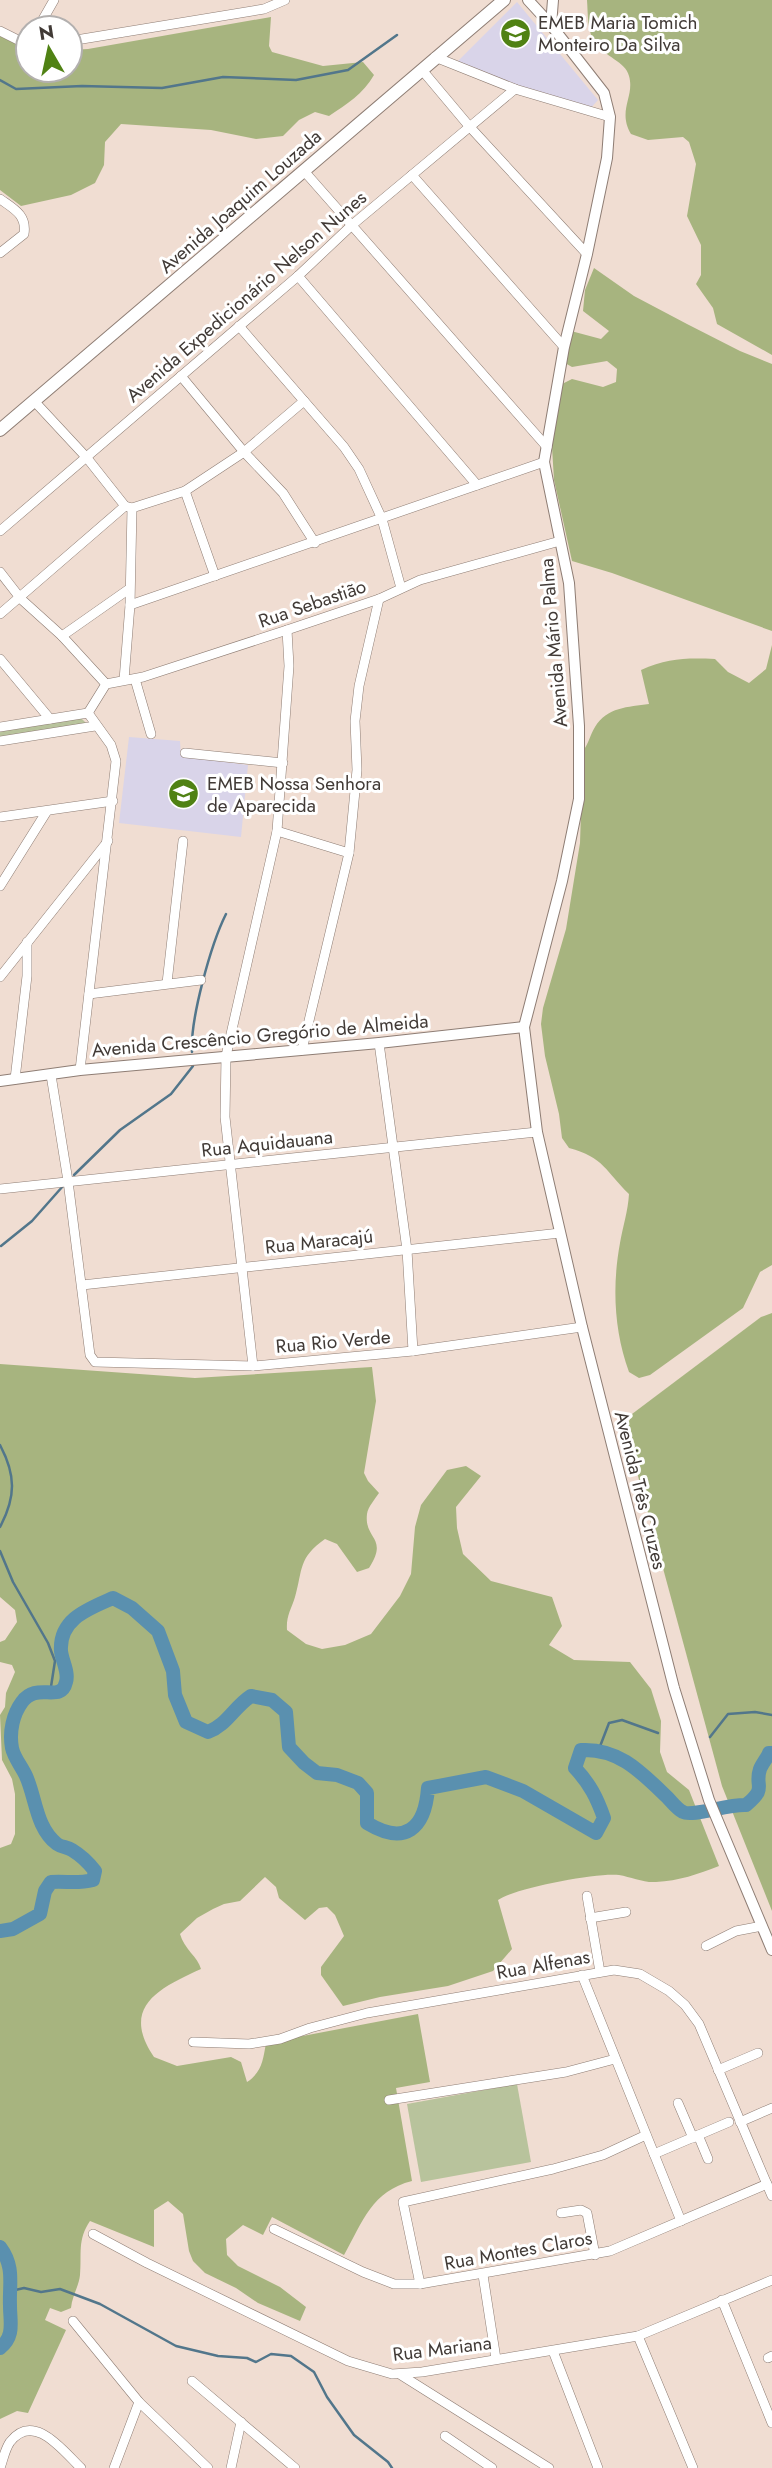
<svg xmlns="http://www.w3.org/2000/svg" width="772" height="2468" viewBox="0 0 772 2468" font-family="Jost,sans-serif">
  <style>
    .education { fill: #d9d4e9 }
    .green { fill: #b8c39c }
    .forest { fill: #a7b47f }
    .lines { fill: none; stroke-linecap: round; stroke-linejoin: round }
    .stream { stroke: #52768b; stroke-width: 2.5 }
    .river { stroke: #5a90af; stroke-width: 14 }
    .minor-casing { stroke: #8e7d74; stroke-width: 10 }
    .tertiary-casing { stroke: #8e7d74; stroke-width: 12 }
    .secondary-casing { stroke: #8e7d74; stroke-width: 14 }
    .minor { stroke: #fff; stroke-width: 9 }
    .tertiary { stroke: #fff; stroke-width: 10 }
    .secondary { stroke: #fff; stroke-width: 12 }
    .labels { text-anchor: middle; stroke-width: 6; stroke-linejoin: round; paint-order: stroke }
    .poi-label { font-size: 19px; fill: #413a36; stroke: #fff; text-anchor: start }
    .street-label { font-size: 19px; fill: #413a36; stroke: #fff }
  </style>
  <rect width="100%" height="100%" fill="#f0ddd2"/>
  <g class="education">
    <path d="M517,2L598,100L590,109L454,65Z"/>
    <path d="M129,737L180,741L181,756L248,765L241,837L119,823Z"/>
  </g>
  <g class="green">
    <path d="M80,717L88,725L0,739V730Z"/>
    <path d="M517,2084L531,2162L421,2182L407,2104Z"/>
  </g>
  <g class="forest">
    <path d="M587,0H772V355L717,324L713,308L696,284L701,275V245L687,216L696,164L689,142L683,137L648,140L631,134C617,110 635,97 629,76C626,62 604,56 595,43C587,31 588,13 587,0Z"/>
    <path d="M271,17L269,46L272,52L323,66L363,62L374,75C363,94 347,104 329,116L315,112L299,120L283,136L256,139L211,130L121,124L105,142L104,165L95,183L71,195L21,206L0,190V36L28,49V70H70V50L88,49Z"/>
    <path d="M594,268L634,296L687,324L740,351L772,364V631L612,573L572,561L554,480L552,447L562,384L572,379L603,387L616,382L617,369L607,361L572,367L565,363L571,331L601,339L609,331L583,311L585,290Z"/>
    <path d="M772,645V1265L760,1272L743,1308L650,1375L639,1378L629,1372C614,1331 612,1286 620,1243C623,1226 628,1211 629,1194C606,1172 604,1157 569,1148L562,1138L559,1114L545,1056L541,1024L543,1008L566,929L580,843L583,751C589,743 590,735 595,727C607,707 628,707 649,704L641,670C668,658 686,658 715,659L728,672L749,683L766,669Z"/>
    <path d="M772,1313V1911L722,1786L628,1439L627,1426L632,1414L761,1317Z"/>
    <path d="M0,1364L195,1378L372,1367L376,1401L364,1473L368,1481L379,1493C375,1499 368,1507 367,1514C364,1540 389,1537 369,1568L357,1572L337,1544L325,1539C298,1558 303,1569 295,1597C291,1610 286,1616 287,1630L306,1644L322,1649L345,1645L371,1634L400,1596L411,1574L415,1527L421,1505L447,1470L466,1466L481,1476L456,1507L457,1528L463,1554L491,1581L552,1597L562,1626L549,1645L574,1660L630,1662L651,1689L661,1721L660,1752L667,1772L689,1790L719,1866C698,1874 679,1881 656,1882C644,1883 631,1877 619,1875C599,1872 514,1888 498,1900L512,1949L493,1971L448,1986L380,1997L343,2006L321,1975V1967L344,1936L335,1915L327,1907L319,1908L305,1920L279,1898L276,1887L265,1877L240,1901L224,1904L213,1909L197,1918L180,1934C184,1949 198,1957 201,1969C159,1988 120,2007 154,2057L177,2066L231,2057L241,2062L247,2082C262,2072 263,2060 266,2043L418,2014L430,2082L396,2088L412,2181C372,2191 363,2221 344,2255L272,2217L263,2235L243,2225L226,2239L227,2255L238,2266L280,2287L306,2307L300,2321L258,2303L236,2288L205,2273L193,2261L189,2251L183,2214L168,2201L154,2210V2247L90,2221C77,2240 82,2254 80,2275C79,2286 72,2296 71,2308L61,2312L50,2308L45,2320L66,2330L28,2413L17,2411L0,2419V1848L11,1844L15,1834V1794L12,1779L2,1760L0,1715L5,1707L6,1693L15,1672L12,1665L0,1662V1642L5,1640L17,1622L15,1610L0,1597Z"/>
  </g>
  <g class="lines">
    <g class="stream">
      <path d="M0,80L16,89L82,86L162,88L223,77L296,80L348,70L397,35"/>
      <path d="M192,1052C190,1019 211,944 226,914"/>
      <path d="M74,1175L120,1130L171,1094L193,1066"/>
      <path d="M1,1246L32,1221L63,1186"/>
      <path d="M0,1445C16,1475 16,1497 0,1527"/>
      <path d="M0,1551L13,1582L48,1643L55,1661L50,1693"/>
      <path d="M710,1737L728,1714L755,1712L772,1715"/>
      <path d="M599,1749L609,1723L622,1720L658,1733"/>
      <path d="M11,2291L24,2288L41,2292L60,2289L100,2304L176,2346L218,2356L247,2358L256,2362L271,2354L291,2356L314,2372L327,2397L354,2435L388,2462L392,2468"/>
    </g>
    <g class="river">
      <path d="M0,1931L13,1929L40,1914L45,1891L51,1882C68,1881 77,1884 93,1880L95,1871C88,1862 82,1856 72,1850C67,1847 61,1847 57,1844C36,1828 36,1798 26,1776C22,1767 14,1758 12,1748C9,1732 13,1714 22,1702C37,1681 61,1704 66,1682C69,1672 62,1661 61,1651C59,1619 88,1609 113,1598L132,1608L158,1631L173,1671L175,1695L186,1722L208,1732C227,1725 234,1707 251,1696L272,1700L286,1712L289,1747L304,1763L317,1773L337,1775L358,1783L367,1793V1823C405,1846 425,1829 428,1788L486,1777L523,1791L596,1833L604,1818C597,1798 590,1784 575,1768L581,1750C619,1748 641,1772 667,1797C672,1802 677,1809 683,1812C692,1817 728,1804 746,1805C768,1787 754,1787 760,1769C762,1764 767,1758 769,1753H772"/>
      <path d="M0,2247C15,2267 9,2284 10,2306C10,2322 15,2336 0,2348"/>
    </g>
    <defs>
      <g id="minor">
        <path d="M38,28L54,0"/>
        <path d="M0,31L28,45"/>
        <path d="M70,41L264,9L285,0"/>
        <path d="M435,57L515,89L610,117"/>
        <path d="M422,70L469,126L587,254"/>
        <path d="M304,171L547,447"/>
        <path d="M412,175L564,347"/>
        <path d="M0,199C14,209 27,215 24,234L0,253"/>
        <path d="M298,276L477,485"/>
        <path d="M239,326L344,447L359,469L382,519L401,588"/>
        <path d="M181,376L244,452L283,493L315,543"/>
        <path d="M35,402L87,458L125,506L132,508L185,491L244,452L304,401"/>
        <path d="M185,491L215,576"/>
        <path d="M0,531L298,276L352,225L515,89"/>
        <path d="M0,572L21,599L62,636L106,684"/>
        <path d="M130,605L544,462"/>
        <path d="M0,614L125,506"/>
        <path d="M62,636L129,589"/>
        <path d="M0,659L50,719"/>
        <path d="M135,679L151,734"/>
        <path d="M124,680L130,605L132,508"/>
        <path d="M88,713L106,684L143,677L287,630L379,599L420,580L560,541"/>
        <path d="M0,727L88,713"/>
        <path d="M0,741L95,726"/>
        <path d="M185,753L283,763"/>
        <path d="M0,817L113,801"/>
        <path d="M277,831L349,853"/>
        <path d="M0,886L47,811"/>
        <path d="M0,977L108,841"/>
        <path d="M167,983L183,841"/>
        <path d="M89,994L201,980"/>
        <path d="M379,1043L407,1250L413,1351"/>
        <path d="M302,1050L349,853L357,770L355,721L359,686L379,599"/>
        <path d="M80,1070L116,761L111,745L88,713"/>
        <path d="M51,1075L68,1181L90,1355L95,1362L253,1366L413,1351L582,1327"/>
        <path d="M15,1079L27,976V942"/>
        <path d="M0,1189L537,1132"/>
        <path d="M82,1285L560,1233"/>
        <path d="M253,1366L225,1117L226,1056L277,831L289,666L287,630"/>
        <path d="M587,1896L600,1972"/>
        <path d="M590,1918L626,1912"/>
        <path d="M706,1946L736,1931L762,1926"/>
        <path d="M582,1975L681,2221"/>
        <path d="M193,2042L249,2044L280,2039L310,2028L367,2013L614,1970L640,1974L669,1991L685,2005L699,2024L772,2196"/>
        <path d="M718,2070L758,2053"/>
        <path d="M389,2100L566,2072L615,2059"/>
        <path d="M678,2103L693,2138"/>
        <path d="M740,2122L772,2108"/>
        <path d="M698,2135L708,2159"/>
        <path d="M654,2154L729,2122"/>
        <path d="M561,2213L581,2210L587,2213L595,2255"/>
        <path d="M274,2229L363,2272L394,2284H420L610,2251L767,2184"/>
        <path d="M93,2234L147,2263L348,2361L392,2374L422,2372L638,2336L772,2280"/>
        <path d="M483,2275L496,2359"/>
        <path d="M420,2284L403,2202L553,2169L603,2155L646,2135"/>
        <path d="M722,2300L772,2423"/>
        <path d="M73,2321L139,2402L208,2468"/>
        <path d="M638,2336L693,2468"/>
        <path d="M553,2351L598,2468"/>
        <path d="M768,2358L772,2356"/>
        <path d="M401,2375L549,2468"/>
        <path d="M192,2381L295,2468"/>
        <path d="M445,2436L492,2468"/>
        <path d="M0,2468C3,2460 5,2449 10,2442C34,2411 63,2451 81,2468"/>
        <path d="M114,2468L139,2402"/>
        <path d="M231,2468L241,2422"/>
      </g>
      <g id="tertiary">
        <path d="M528,0L551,25L604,93L610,117L607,158L587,254L564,347L544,462L569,583L579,726V799L562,881L524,1027L537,1132L582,1327L674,1688L709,1800L772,1950"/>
        <path d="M551,25L553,0"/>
        <path d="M0,1081L80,1070L379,1043L524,1027"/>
      </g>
      <path id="secondary" d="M0,430L504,0"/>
    </defs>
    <use href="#minor" class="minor-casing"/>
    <use href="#tertiary" class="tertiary-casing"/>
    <use href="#secondary" class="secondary-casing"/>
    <use href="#minor" class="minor"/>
    <use href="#tertiary" class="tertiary"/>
    <use href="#secondary" class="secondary"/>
  </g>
  <defs>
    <symbol id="school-disc" viewBox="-11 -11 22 22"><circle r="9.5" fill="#508214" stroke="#fff"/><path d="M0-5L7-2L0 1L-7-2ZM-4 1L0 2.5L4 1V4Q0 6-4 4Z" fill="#fff"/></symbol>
  </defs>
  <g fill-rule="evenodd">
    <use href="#school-disc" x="498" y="16" width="35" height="35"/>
    <use href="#school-disc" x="166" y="776" width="35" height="35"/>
  </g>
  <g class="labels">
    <g class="poi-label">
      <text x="538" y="29">EMEB Maria Tomich<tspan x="538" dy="22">Monteiro Da Silva</tspan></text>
      <text x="207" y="790">EMEB Nossa Senhora<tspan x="207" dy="22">de Aparecida</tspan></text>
    </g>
    <g class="street-label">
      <text transform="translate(240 201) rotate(-41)" y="7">Avenida Joaquim Louzada</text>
      <text transform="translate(246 296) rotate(-41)" y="7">Avenida Expedicionário Nelson Nunes</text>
      <text transform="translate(312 603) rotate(-19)" y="7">Rua Sebastião</text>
      <text transform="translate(553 643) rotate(-95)" y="7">Avenida Mário Palma</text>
      <text transform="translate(260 1035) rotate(-5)" y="7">Avenida Crescêncio Gregório de Almeida</text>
      <text transform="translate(267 1143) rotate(-6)" y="7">Rua Aquidauana</text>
      <text transform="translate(319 1241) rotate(-6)" y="7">Rua Maracajú</text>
      <text transform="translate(333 1341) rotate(-5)" y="7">Rua Rio Verde</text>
      <text transform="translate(641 1490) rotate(76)" y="7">Avenida Três Cruzes</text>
      <text transform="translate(543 1964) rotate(-10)" y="7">Rua Alfenas</text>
      <text transform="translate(518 2250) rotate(-10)" y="7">Rua Montes Claros</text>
      <text transform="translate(442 2348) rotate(-7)" y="7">Rua Mariana</text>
    </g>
  </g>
  <g transform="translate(49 49) rotate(351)"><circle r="33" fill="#ffffff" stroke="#b3b0af" stroke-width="2"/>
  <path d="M0-5L12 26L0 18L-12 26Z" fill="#508214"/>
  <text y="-10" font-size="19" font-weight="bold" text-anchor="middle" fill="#413a36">N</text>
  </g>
</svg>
